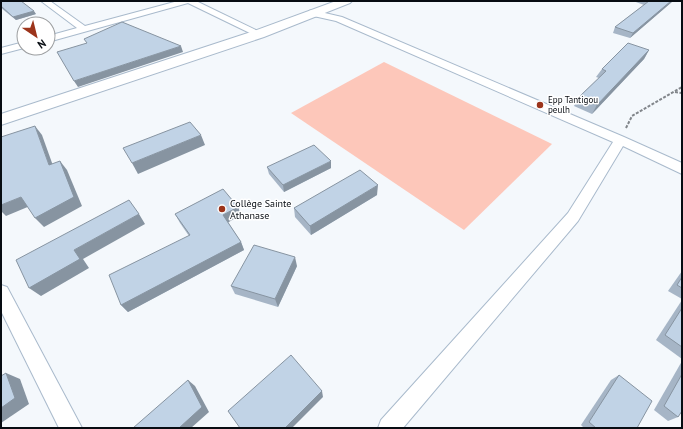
<svg xmlns="http://www.w3.org/2000/svg" width="683" height="429" viewBox="0 0 683 429" font-family="'PT Sans',sans-serif">
  <style>
    .green { fill: #fdc7ba }
    .lines { fill: none; stroke-linecap: round; stroke-linejoin: round }
    .street-casing { stroke: #a9bacc; stroke-width: 2 }
    .secondary-casing { stroke: #a9bacc; stroke-width: 2 }
    .path { stroke: #82868b; stroke-width: 2; stroke-dasharray: 3 1.5; stroke-linecap: butt }
    .street { fill: #fff; fill-rule: evenodd }
    .secondary { fill: #fff; fill-rule: evenodd }
    .wall { fill: #a6b5c6 }
    .shaded-wall { fill: #8794a1 }
    .building { fill: #c1d3e6; stroke: #8794a1 }
    .poi-dot { fill: #9c341b; stroke: #fff; stroke-width: 1.5 }
    .labels { text-anchor: middle; stroke-width: 3; stroke-linejoin: round; paint-order: stroke }
    .far-poi-label { font-size: 9px; fill: #070c12; stroke: #fff; text-anchor: start }
    .poi-label { font-size: 10px; fill: #070c12; stroke: #fff; text-anchor: start }
  </style>
  <rect width="100%" height="100%" fill="#f4f8fc"/>
  <path class="green" d="M384,62L552,144L464,230L291,113Z"/>
  <g class="lines">
    <defs>
      <g id="street">
        <path d="M41,1H50L85,26L178,1H196L264,34L259,37L256,36L188,3L48,42V36L77,28Z"/>
        <path d="M312,10L342,17L624,137L682,163V174L623,146L578,221L403,428H378L381,420L568,213L613,142L336,21L309,15V11Z"/>
        <path d="M24,42V48L1,54V48Z"/>
        <path d="M1,285L7,287L82,428H59L1,311Z"/>
      </g>
      <path id="secondary" d="M336,1H352L350,3L264,37L1,125V114L254,31Z"/>
    </defs>
    <use href="#street" class="street-casing"/>
    <use href="#secondary" class="secondary-casing"/>
    <g class="path">
      <path d="M675,92L682,93"/>
      <path d="M626,128L632,116L682,87"/>
    </g>
    <use href="#street" class="street"/>
    <use href="#secondary" class="secondary"/>
  </g>
  <g class="wall">
    <path d="M633,1H673L630,38L613,33L615,27L644,5Z"/>
    <path d="M1,2L36,14L16,20L1,8Z"/>
    <path d="M649,50L644,59L592,114L574,106L579,97L599,78L596,77L602,69Z"/>
    <path d="M267,167L331,168L284,192L269,174Z"/>
    <path d="M377,195L311,235L295,217L294,208Z"/>
    <path d="M238,207L241,215L228,222L241,242L244,250L128,312L121,305L189,236L180,223L175,214Z"/>
    <path d="M297,266L278,307L235,294L231,286Z"/>
    <path d="M682,271V299L668,291Z"/>
    <path d="M682,300V359L656,340Z"/>
    <path d="M682,361V411L678,417L668,421L654,410Z"/>
    <path d="M619,375L637,428H584L581,425L611,380Z"/>
  </g>
  <g class="shaded-wall">
    <path d="M671,1H673L630,38L633,33Z"/>
    <path d="M34,11L36,14L16,20L13,17Z"/>
    <path d="M181,46L183,52L78,87L74,81Z"/>
    <path d="M649,50L644,59L592,114L597,105Z"/>
    <path d="M35,126L42,135L56,174L49,165Z"/>
    <path d="M201,135L205,145L138,174L132,163Z"/>
    <path d="M60,161L67,170L82,206L44,227L35,218Z"/>
    <path d="M331,161V168L284,192L283,185Z"/>
    <path d="M378,185L377,195L311,235L310,226Z"/>
    <path d="M21,197L30,206L6,216L1,211V205Z"/>
    <path d="M238,207L241,215L227,223L223,215Z"/>
    <path d="M139,214L145,224L83,259L89,268L41,296L29,288L74,250Z"/>
    <path d="M241,242L244,250L128,312L121,305Z"/>
    <path d="M295,257L297,266L278,307L275,299Z"/>
    <path d="M6,373L20,379L29,404L1,423V408Z"/>
    <path d="M188,380L195,386L209,412L191,428H179Z"/>
    <path d="M322,391L323,397L292,428H285Z"/>
  </g>
  <g class="building">
    <path d="M3,1H21L34,11L13,17L1,6V2Z"/>
    <path d="M649,1H671L633,33L615,27Z"/>
    <path d="M122,22L181,46L74,81L57,52L87,43L84,39Z"/>
    <path d="M628,43L649,50L597,105L579,97L606,71L602,69Z"/>
    <path d="M190,122L201,135L132,163L123,148Z"/>
    <path d="M35,126L49,165L60,161L74,197L35,218L21,197L1,205V137Z"/>
    <path d="M314,145L331,161L283,185L267,167Z"/>
    <path d="M360,170L378,185L310,226L294,208Z"/>
    <path d="M223,189L238,207L223,215L241,242L121,305L109,275L190,235L175,214Z"/>
    <path d="M129,200L139,214L74,250L80,259L29,288L16,260Z"/>
    <path d="M254,245L295,257L275,299L231,286Z"/>
    <path d="M682,277V288L677,285Z"/>
    <path d="M682,308V347L665,335Z"/>
    <path d="M291,355L322,391L285,428H240L228,411Z"/>
    <path d="M6,373L15,398L1,408V376Z"/>
    <path d="M682,374V411L678,417L664,406Z"/>
    <path d="M619,375L652,401L637,428H596L589,422Z"/>
    <path d="M188,380L202,407L179,428H133Z"/>
  </g>
  <g class="poi-dot">
    <circle cx="540" cy="105" r="4"/>
    <circle cx="222" cy="209" r="4"/>
  </g>
  <g class="labels">
    <g class="far-poi-label">
      <text x="548" y="103">Epp Tantigou<tspan x="548" dy="10">peulh</tspan></text>
    </g>
    <g class="poi-label">
      <text x="230" y="207">Collège Sainte<tspan x="230" dy="12">Athanase</tspan></text>
    </g>
  </g>
  <rect width="683" height="429" fill="none" stroke="#070c12" stroke-width="4"/>
  <g transform="translate(36 36) rotate(145)"><circle r="19" fill="#ffffff" stroke="#9c9ea0"/>
  <path d="M0-3L7 15L0 10L-7 15Z" fill="#9c341b"/>
  <text y="-6" font-size="11" font-weight="bold" text-anchor="middle" fill="#070c12">N</text>
  </g>
</svg>
